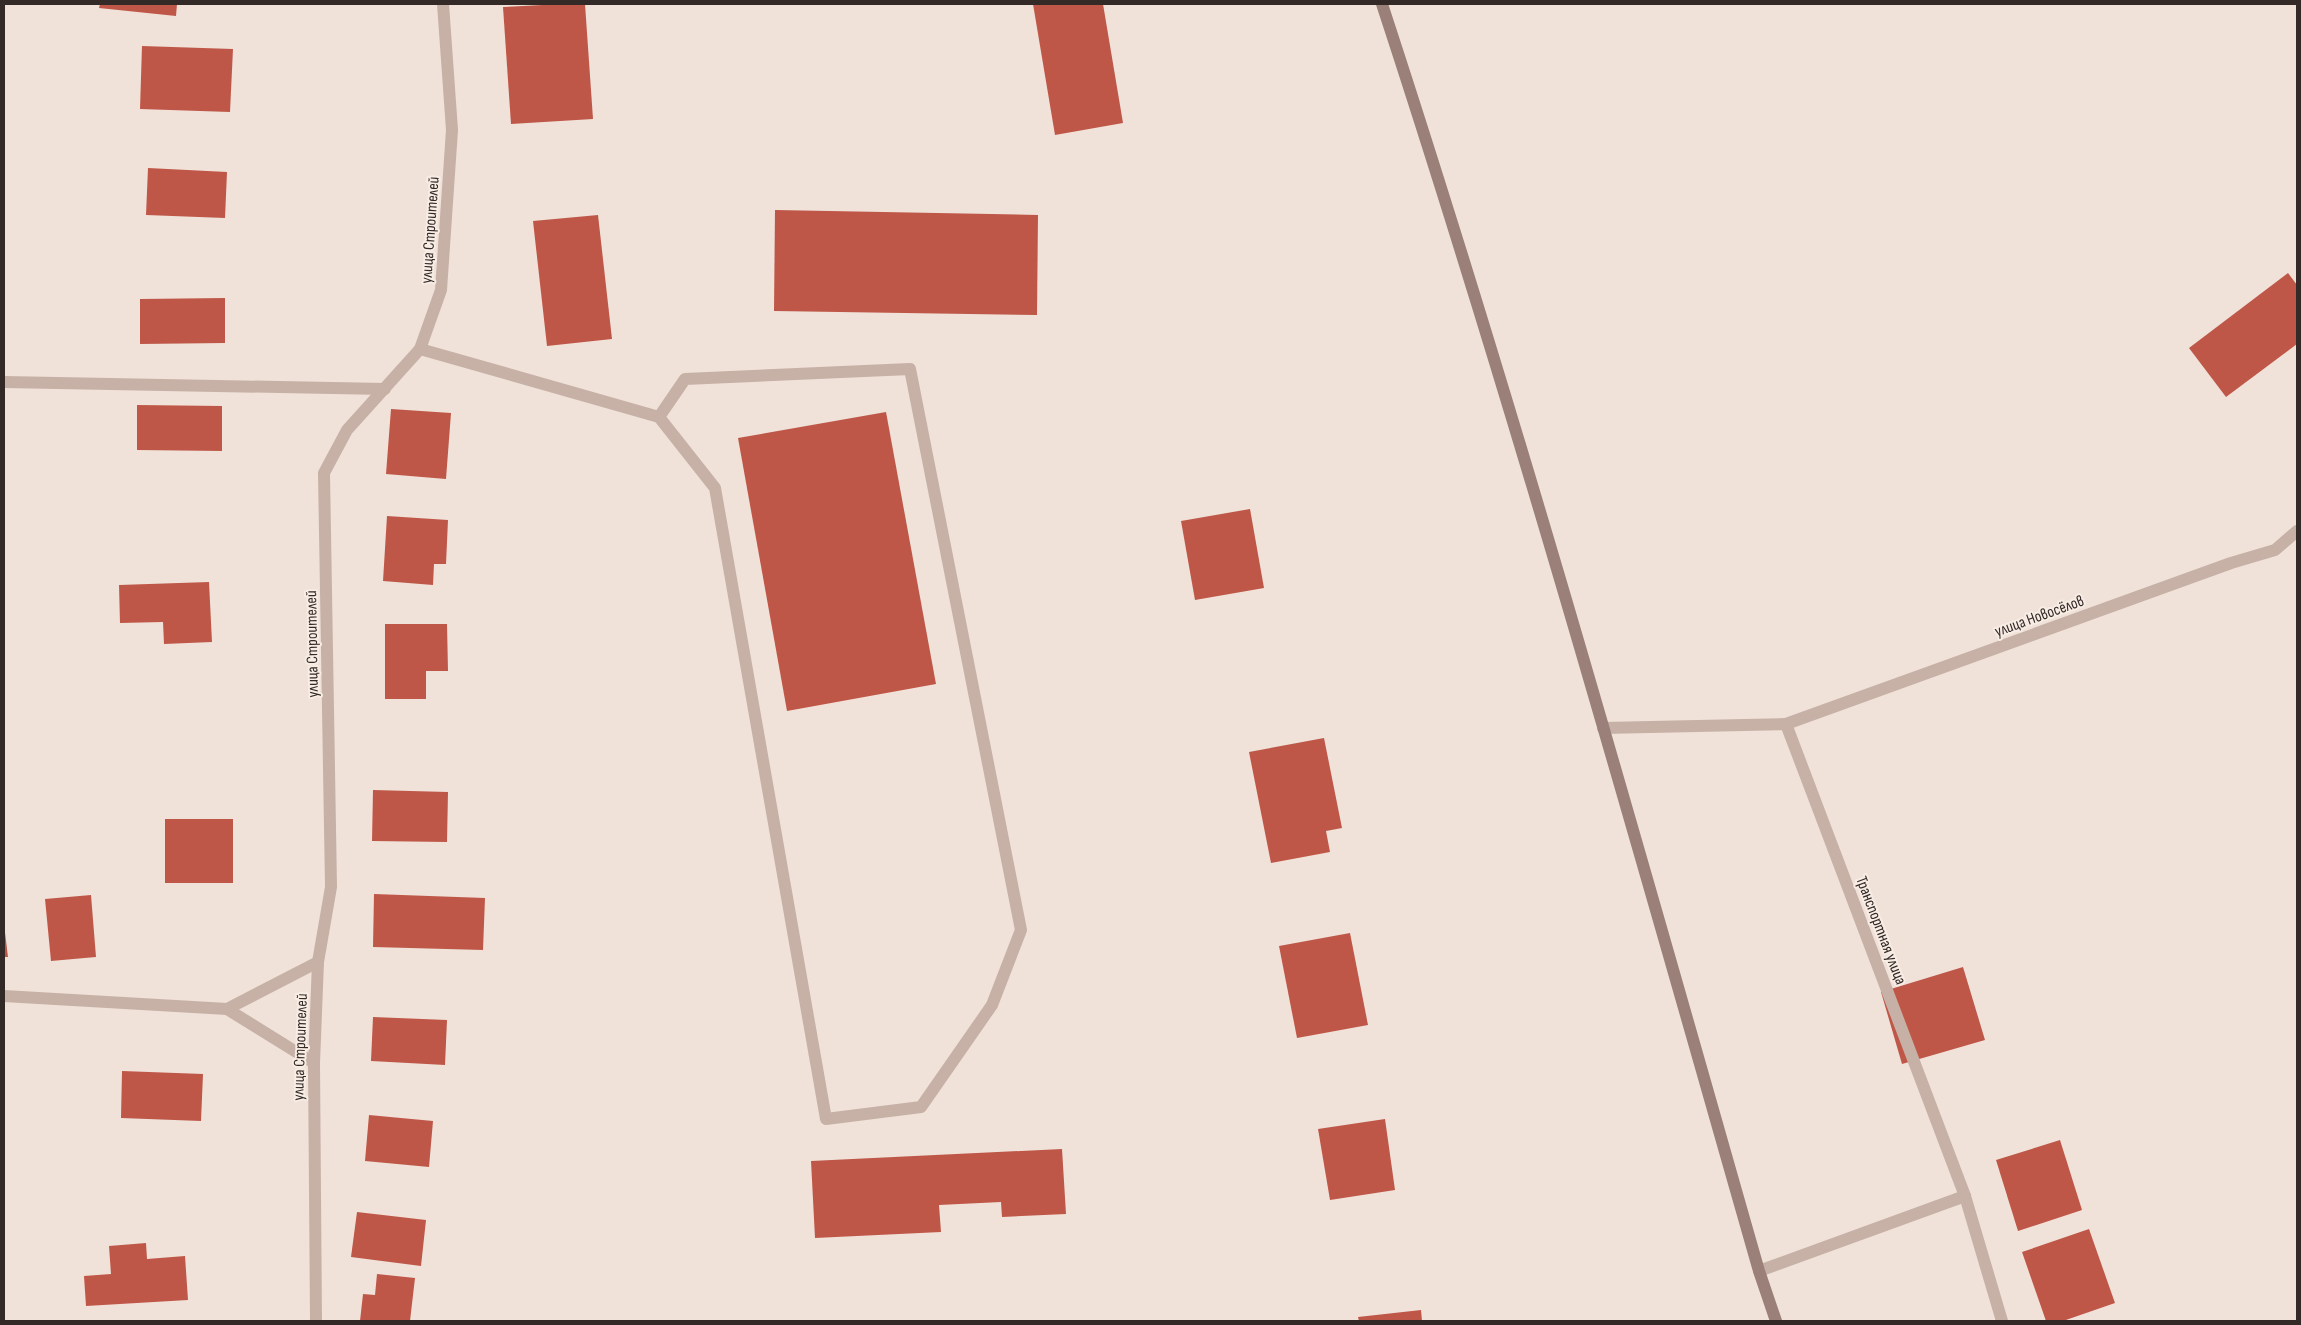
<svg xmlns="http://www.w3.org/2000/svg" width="2301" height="1325" viewBox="0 0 2301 1325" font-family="'Sofia Sans Condensed',sans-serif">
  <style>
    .building { fill: #bf5748 }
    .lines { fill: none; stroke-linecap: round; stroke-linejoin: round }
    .lane { stroke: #c7b1a6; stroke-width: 12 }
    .street { stroke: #c7b1a6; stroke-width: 12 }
    .secondary { stroke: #9a8078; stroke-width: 12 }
    .labels { text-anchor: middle; stroke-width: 4; stroke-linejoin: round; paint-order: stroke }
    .street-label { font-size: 16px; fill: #332926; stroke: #f8ede5 }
  </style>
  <rect width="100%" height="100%" fill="#f0e2d9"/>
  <g class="building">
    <path d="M100,4H177L176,16L99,8Z"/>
    <path d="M562,4H585L593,119L511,124L503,7Z"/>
    <path d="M1033,4H1103L1123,123L1055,135Z"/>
    <path d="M142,46L233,49L230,112L140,109Z"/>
    <path d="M148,168L227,172L225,218L146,215Z"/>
    <path d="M775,210L1038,215L1037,315L774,311Z"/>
    <path d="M598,215L612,339L547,346L533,221Z"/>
    <path d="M2288,273L2297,285V344L2226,397L2189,348Z"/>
    <path d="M225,298V343L140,344V299Z"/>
    <path d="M137,405L222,406V451L137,450Z"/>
    <path d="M391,409L451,413L446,479L386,474Z"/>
    <path d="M886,412L936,684L787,711L738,438Z"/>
    <path d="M1250,509L1264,588L1195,600L1181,521Z"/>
    <path d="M387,516L448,520L446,564H434L433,585L383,581Z"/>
    <path d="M209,582L212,642L164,644L163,622L120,623L119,585Z"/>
    <path d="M385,624H447L448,671H426V699H385Z"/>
    <path d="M1324,738L1342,828L1326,831L1330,852L1271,863L1249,752Z"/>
    <path d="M373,790L448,792L447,842L372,841Z"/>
    <rect x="165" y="819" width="68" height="64"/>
    <path d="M374,894L485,898L483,950L373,947Z"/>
    <path d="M91,895L96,957L51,961L45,899Z"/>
    <path d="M4,924L8,957H4Z"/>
    <path d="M1350,933L1368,1025L1297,1038L1279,946Z"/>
    <path d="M1963,967L1985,1040L1902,1064L1881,992Z"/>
    <path d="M373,1017L447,1020L445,1065L371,1061Z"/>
    <path d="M122,1071L203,1074L201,1121L121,1118Z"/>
    <path d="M369,1115L433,1121L429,1167L365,1161Z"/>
    <path d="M1385,1119L1395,1190L1330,1200L1318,1129Z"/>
    <path d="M2060,1140L2082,1210L2018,1231L1996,1160Z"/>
    <path d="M1062,1149L1066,1214L1002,1217L1001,1202L939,1205L941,1232L815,1238L811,1161Z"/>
    <path d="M357,1212L426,1220L421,1266L351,1257Z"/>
    <path d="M2089,1229L2115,1303L2063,1321H2046L2022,1252Z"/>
    <path d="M146,1243L147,1259L185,1256L188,1300L86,1306L84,1276L111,1274L109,1246Z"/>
    <path d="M377,1274L415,1278L410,1321H360L363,1294L375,1295Z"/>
    <path d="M1421,1310L1422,1321H1359L1358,1317Z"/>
  </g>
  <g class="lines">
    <g class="lane">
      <path d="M420,349L659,417L715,488L826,1119L921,1107L992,1005L1021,930L910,369L685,379L659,417"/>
      <path d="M4,996L227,1009L318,962"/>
      <path d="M227,1009L314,1063"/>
    </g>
    <g class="street">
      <path d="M4,382L385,389"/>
      <path d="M1786,724L2231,563L2275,550L2297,531"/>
      <path d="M1603,728L1786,724L1965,1196L2002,1321"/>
      <path d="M1759,1271L1965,1196"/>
      <path d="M316,1321L314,1063L318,962L331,887L324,473L347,430L420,349L441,290L452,130L443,4"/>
    </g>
    <path class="secondary" d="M1382,4C1519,422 1638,847 1759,1271L1776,1321"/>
  </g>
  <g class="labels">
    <g class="street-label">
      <text transform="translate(429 230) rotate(-86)" y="6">улица Строителей</text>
      <text transform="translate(2039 615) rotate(-20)" y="6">улица Новосёлов</text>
      <text transform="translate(311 644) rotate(-91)" y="6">улица Строителей</text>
      <text transform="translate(1882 930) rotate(69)" y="6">Транспортная улица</text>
      <text transform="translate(299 1047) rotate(-88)" y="6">улица Строителей</text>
    </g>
  </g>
  <rect width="2301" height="1325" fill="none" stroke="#332926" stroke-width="10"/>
</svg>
